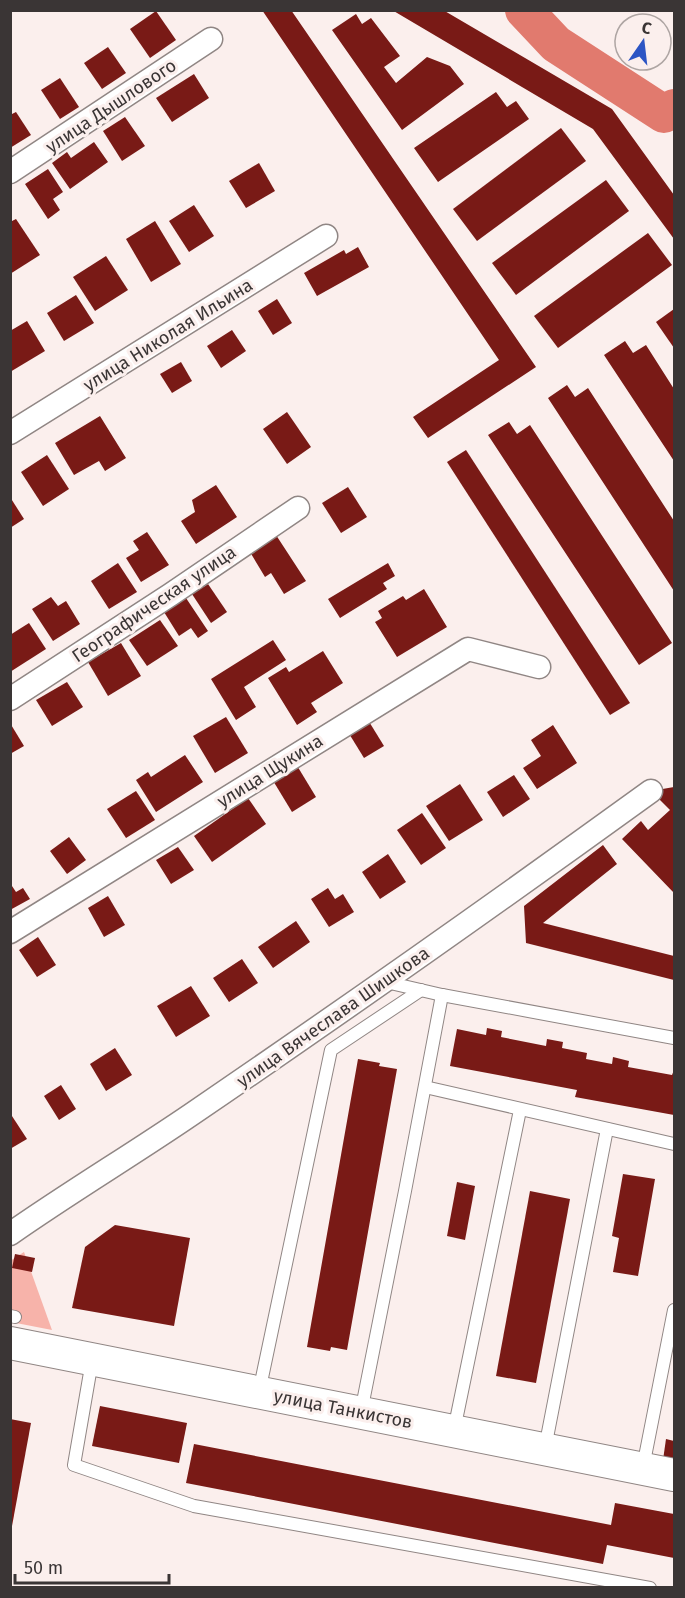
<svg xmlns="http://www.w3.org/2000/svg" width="685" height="1598" viewBox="0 0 685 1598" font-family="'Fira Sans',sans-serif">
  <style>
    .green { fill: #f7b3aa }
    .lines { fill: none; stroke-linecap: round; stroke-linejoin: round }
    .river { stroke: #e17a6e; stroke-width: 38 }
    .building { fill: #791a16 }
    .service-casing { stroke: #908684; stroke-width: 14 }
    .minor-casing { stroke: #908684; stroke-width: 25 }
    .secondary-casing { stroke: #908684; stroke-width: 34 }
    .service { stroke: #fff; stroke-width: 12 }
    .minor { stroke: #fff; stroke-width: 22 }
    .secondary { stroke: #fff; stroke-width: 32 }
    .labels { text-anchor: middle; stroke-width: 6; stroke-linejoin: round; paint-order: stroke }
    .street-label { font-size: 18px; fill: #3a3535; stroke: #fbefed }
  </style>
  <rect width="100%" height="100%" fill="#fbefed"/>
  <path class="green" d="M24,1252L52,1330L11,1322L10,1261Z"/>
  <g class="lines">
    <path class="river" d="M524,10L556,44L664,114L674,108"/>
  </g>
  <g class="building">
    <path d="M262,10H291L536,367L428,438L413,417L499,360Z"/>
    <path d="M392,10H443L612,109L674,195V239L593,129Z"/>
    <path d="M156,11L176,40L150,58L130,29Z"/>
    <path d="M356,14L362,24L371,18L400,56L384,67L396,83L427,57L450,66L464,84L402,130L332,30Z"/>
    <path d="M108,47L126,73L102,89L84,63Z"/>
    <path d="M194,74L209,98L172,122L156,98Z"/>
    <path d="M60,78L79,107L60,119L41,90Z"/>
    <path d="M496,92L507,107L516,101L529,119L438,182L414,148Z"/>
    <path d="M16,112L31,135L10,148V115Z"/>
    <path d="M125,117L145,146L122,161L103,131Z"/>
    <path d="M561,128L586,161L477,241L453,209Z"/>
    <path d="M94,142L108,162L70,189L52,163L67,152L71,158Z"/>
    <path d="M259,163L275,191L246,208L229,181Z"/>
    <path d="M48,169L63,192L53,199L60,210L48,219L25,184Z"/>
    <path d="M606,180L629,211L516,295L492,263Z"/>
    <path d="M194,205L214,236L189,252L169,221Z"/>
    <path d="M16,219L40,255L10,274V222Z"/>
    <path d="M155,221L181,264L151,282L126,239Z"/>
    <path d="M648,233L672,265L558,348L534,316Z"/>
    <path d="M358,247L369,267L317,296L304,273L344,250L346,254Z"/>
    <path d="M106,256L128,290L95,311L73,277Z"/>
    <path d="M76,295L94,323L64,341L47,313Z"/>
    <path d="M277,299L292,323L273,335L258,311Z"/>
    <path d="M674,309V348L656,322Z"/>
    <path d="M27,321L45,351L10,372V331Z"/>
    <path d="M232,330L246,351L221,368L207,346Z"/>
    <path d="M625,341L633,353L646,345L674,389V461L604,355Z"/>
    <path d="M181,362L192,381L172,393L160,374Z"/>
    <path d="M567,385L575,397L588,388L674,521V591L548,398Z"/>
    <path d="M287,412L311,447L287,464L263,429Z"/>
    <path d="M100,416L126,458L105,471L99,461L74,475L55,443Z"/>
    <path d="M509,422L517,434L530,425L672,643L639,665L488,435Z"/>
    <path d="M466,450L630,703L610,715L447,462Z"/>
    <path d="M47,455L69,489L43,506L21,472Z"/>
    <path d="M216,485L237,517L196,544L181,521L195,512L192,500Z"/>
    <path d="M348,487L367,517L341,533L322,503Z"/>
    <path d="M10,497L24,519L10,528Z"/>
    <path d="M147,532L169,565L141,582L126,558L139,550L133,541Z"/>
    <path d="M276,535L306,581L284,594L271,573L265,577L250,552Z"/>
    <path d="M118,563L137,592L109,609L91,581Z"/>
    <path d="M388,563L395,576L383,583L387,589L340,618L328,599Z"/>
    <path d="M208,584L227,612L211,623L192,594Z"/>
    <path d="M424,589L447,627L397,657L375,622L382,618L378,611L403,596L406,600Z"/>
    <path d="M51,597L58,606L66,601L80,624L53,641L32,609Z"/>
    <path d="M186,598L208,631L198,638L191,628L179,636L164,612Z"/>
    <path d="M160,620L178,646L147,666L129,640Z"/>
    <path d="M29,623L46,649L10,672V635Z"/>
    <path d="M273,640L286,660L244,687L256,707L236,720L211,679Z"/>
    <path d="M121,643L141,676L108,696L88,662Z"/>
    <path d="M323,651L343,683L311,703L317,712L297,725L268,678L286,667L289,672Z"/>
    <path d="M67,682L83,707L52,726L36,700Z"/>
    <path d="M226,717L248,753L215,773L193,736Z"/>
    <path d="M368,720L384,746L364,758L348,732Z"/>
    <path d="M10,723L24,746L10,754Z"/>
    <path d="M553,725L577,763L537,789L523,768L541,756L531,740Z"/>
    <path d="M185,755L203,782L156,812L136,780L148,772L151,777Z"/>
    <path d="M296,764L316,797L292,812L272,779Z"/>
    <path d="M514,775L530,799L503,817L487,792Z"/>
    <path d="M460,784L483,820L449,841L426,806Z"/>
    <path d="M674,787V893L622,839L641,821L648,830L670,810L651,791Z"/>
    <path d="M136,791L155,820L126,838L107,809Z"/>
    <path d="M248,798L266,824L212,862L194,836Z"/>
    <path d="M422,813L446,848L421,865L397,830Z"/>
    <path d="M69,837L86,860L67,874L50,851Z"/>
    <path d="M603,845L617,864L543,923L674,956V980L526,943L524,906Z"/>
    <path d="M178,847L194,870L171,884L156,860Z"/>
    <path d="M388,854L406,882L380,899L362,872Z"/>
    <path d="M10,883L16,892L23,888L30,899L10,910Z"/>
    <path d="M328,888L335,899L343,894L354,912L329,927L311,899Z"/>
    <path d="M108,896L125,925L104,937L88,908Z"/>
    <path d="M296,921L310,942L273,968L258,947Z"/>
    <path d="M38,937L56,965L37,977L19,950Z"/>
    <path d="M242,959L258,983L229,1002L213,978Z"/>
    <path d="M191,986L210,1016L176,1037L157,1006Z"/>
    <path d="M487,1028L502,1031L501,1037L546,1046L547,1039L563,1042L562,1048L587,1053L586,1059L612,1064L613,1057L629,1061L628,1067L672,1075L674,1070V1115L575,1097L577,1090L450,1066L457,1029L486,1035Z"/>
    <path d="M115,1048L132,1075L106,1091L90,1064Z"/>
    <path d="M358,1059L380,1063L379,1066L397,1069L347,1350L331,1347L330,1351L307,1347Z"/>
    <path d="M61,1085L76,1109L59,1120L44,1096Z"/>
    <path d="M10,1113L27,1139L10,1149Z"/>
    <path d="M623,1174L655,1179L638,1276L613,1272L619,1238L612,1236Z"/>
    <path d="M457,1182L475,1186L465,1240L447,1236Z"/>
    <path d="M530,1191L570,1199L536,1383L496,1376Z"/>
    <path d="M115,1225L190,1238L174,1326L72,1308L85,1247Z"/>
    <path d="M15,1254L35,1258L32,1272L12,1268Z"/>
    <path d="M100,1406L187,1423L179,1463L92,1446Z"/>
    <path d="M10,1419L31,1423L12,1526H10Z"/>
    <path d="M666,1439L674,1441V1462L663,1460Z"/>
    <path d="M194,1444L611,1525L615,1503L674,1514V1558L607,1545L603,1564L186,1483Z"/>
  </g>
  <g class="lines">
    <defs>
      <g id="service">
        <path d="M386,982L442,995L674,1038"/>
        <path d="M425,1087L674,1144"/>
        <path d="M10,1316L15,1317"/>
        <path d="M92,1361L74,1465L194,1506L650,1588"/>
        <path d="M259,1392L331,1050L421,990"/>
        <path d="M361,1412L405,1191L442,995"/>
        <path d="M454,1430L520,1110"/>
        <path d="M545,1448L607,1129"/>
        <path d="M643,1467L674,1310"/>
      </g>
      <g id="minor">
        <path d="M10,172L211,39"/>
        <path d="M10,433L326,236"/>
        <path d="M10,699L170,595L298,508"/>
        <path d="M10,932L468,649L539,667"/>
        <path d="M10,1234C70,1192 132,1155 192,1114C346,1009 499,901 651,791"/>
      </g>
      <path id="secondary" d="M10,1343L674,1475"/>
    </defs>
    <use href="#service" class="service-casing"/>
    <use href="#minor" class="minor-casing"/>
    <use href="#secondary" class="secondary-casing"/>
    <use href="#service" class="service"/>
    <use href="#minor" class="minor"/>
    <use href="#secondary" class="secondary"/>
  </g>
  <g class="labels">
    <g class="street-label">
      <text transform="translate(111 106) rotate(-34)" y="6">улица Дышлового</text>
      <text transform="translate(168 335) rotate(-32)" y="6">улица Николая Ильина</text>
      <text transform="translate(154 604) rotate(-34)" y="6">Географическая улица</text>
      <text transform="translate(270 771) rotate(-32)" y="6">улица Щукина</text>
      <text transform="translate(333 1017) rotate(-35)" y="6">улица Вячеслава Шишкова</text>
      <text transform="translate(343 1409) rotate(11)" y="6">улица Танкистов</text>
    </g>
  </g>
  <rect width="685" height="1598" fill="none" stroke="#3a3535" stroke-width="24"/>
  <g transform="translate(643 42) rotate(14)"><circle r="28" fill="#fbefed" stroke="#aea5a3" stroke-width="1.5"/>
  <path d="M0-4.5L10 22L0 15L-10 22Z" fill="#2c55c4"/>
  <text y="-9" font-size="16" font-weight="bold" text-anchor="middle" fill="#3a3535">С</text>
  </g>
  <path d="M15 1574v9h154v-9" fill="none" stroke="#3a3535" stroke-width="3"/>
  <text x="24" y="1574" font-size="18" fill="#3a3535" stroke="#fbefed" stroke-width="4.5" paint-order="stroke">50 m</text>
</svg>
